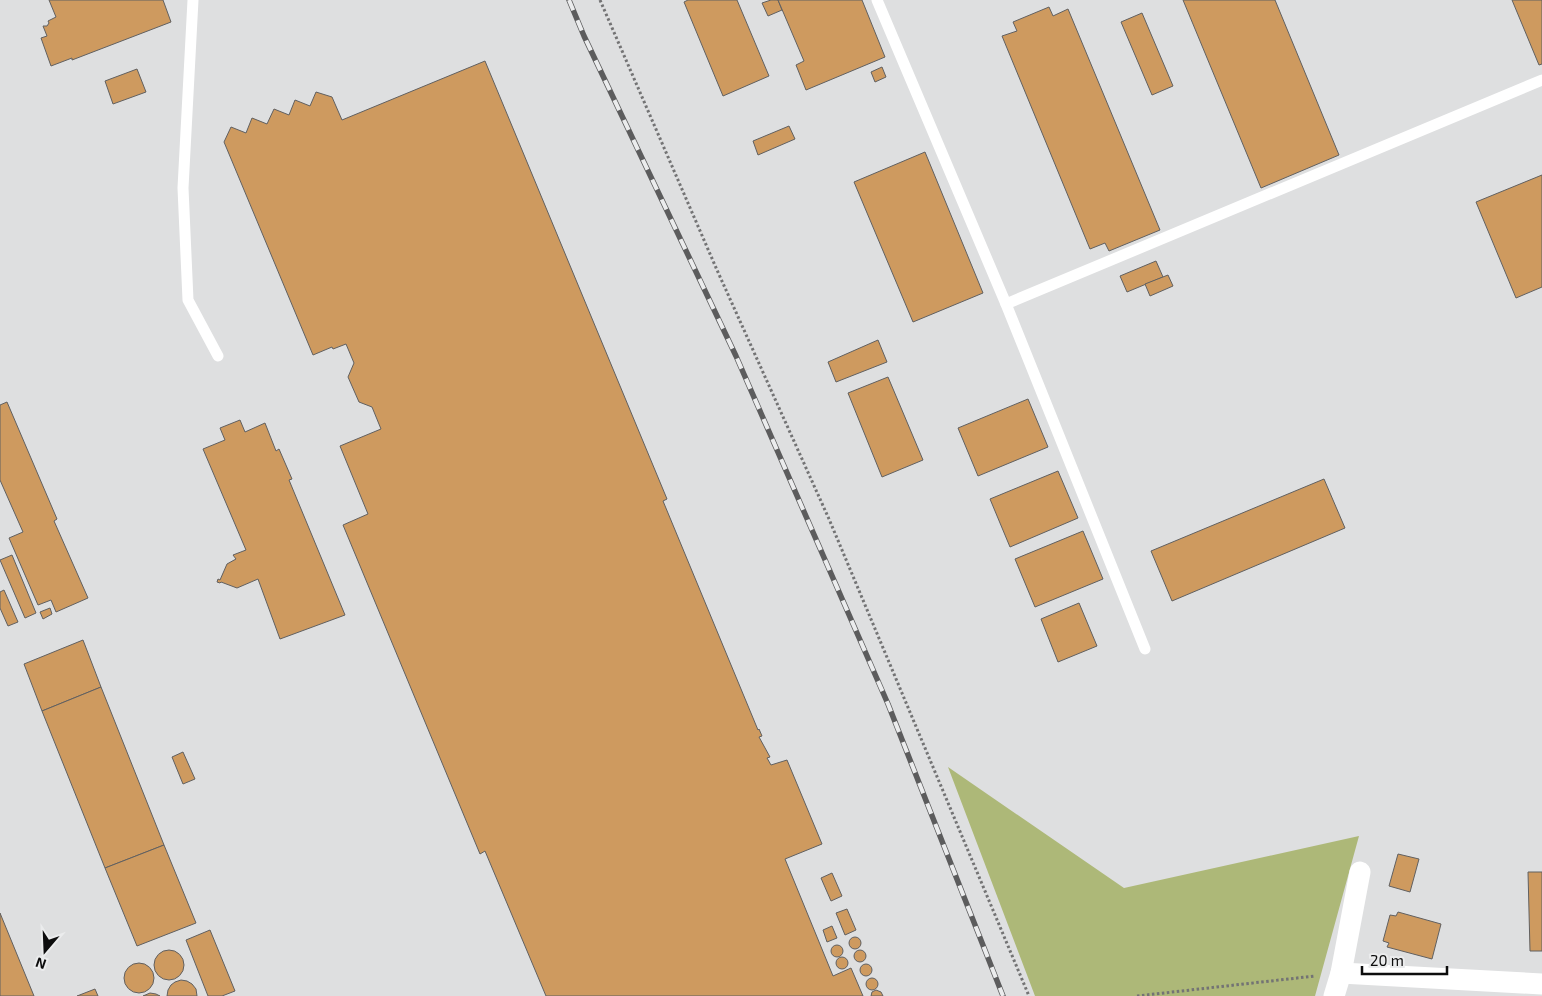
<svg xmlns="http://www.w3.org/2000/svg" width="1542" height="996" viewBox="0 0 1542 996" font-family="'Exo 2',sans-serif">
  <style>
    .green { fill: #adb878 }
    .building { fill: #ce9a5f; stroke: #616060 }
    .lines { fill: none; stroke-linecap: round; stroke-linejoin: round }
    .path { stroke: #737374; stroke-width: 3; stroke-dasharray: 2.5 2.5; stroke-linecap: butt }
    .service { stroke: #fff; stroke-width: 11 }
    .minor { stroke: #fff; stroke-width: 21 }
    .rail-casing { stroke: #5c5c5d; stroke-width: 5.5 }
    .rail { stroke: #ebeced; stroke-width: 4; stroke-dasharray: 11; stroke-linecap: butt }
  </style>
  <rect width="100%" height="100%" fill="#dedfe0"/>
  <path class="green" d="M948,767L1124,888L1359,836L1315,996H1035Z"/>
  <g class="building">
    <path d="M49,0H163L171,22L72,60V58L51,66L41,38L47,36L43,26H47L49,23L48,21L56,17Z"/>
    <path d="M688,0H737L769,76L723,96L684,2Z"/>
    <path d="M771,0H778L782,10L768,16L762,3Z"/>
    <path d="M778,0H862L885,57L806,90L796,65L804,61Z"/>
    <path d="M1183,0H1275L1339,155L1261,188Z"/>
    <path d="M1512,0H1542V64L1539,65Z"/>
    <path d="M1049,7L1053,16L1068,9L1160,230L1109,251L1105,243L1090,249L1002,36L1017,31L1013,22Z"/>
    <path d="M1142,13L1173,86L1152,95L1121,22Z"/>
    <path d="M485,61L667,499L663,501L758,730L759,729L762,736L759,737L770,757L767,758L771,765L787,760L822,844L785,859L833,976L851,968L863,996H546L485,851L480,854L343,525L368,514L340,446L381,429L372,407L359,402L348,377L354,363L346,344L333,349L332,347L313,355L224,142L231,127L246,133L252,118L267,124L274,109L289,115L295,100L310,106L316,92L332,97L342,120Z"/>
    <path d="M882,67L886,77L875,82L871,72Z"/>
    <path d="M137,69L146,92L113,104L105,81Z"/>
    <path d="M789,126L795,139L758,155L753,141Z"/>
    <path d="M925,152L983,293L913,322L854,182Z"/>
    <path d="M1542,175V287L1516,298L1476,202Z"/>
    <path d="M1156,261L1163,277L1127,292L1120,276Z"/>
    <path d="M1168,275L1173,286L1150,296L1145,284Z"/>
    <path d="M878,340L887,362L836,382L828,362Z"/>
    <path d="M888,377L923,460L882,477L848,393Z"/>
    <path d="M1028,399L1048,447L978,476L958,428Z"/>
    <path d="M7,402L57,519L54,521L88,598L56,612L51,600L38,605L9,538L23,532L0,480V405Z"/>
    <path d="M240,420L245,432L265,423L276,451L279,449L292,479L289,480L345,615L280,639L258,579L237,588L221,582L220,583L217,582L218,579L220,580L227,564L236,559L233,555L246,550L203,449L225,440L220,428Z"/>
    <path d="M1058,471L1078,518L1010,547L990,499Z"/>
    <path d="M1324,479L1345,528L1172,601L1151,551Z"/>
    <path d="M1083,531L1103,579L1035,607L1015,559Z"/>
    <path d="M12,555L36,613L25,618L0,560Z"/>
    <path d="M4,590L18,622L8,626L0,608V592Z"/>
    <path d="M1079,603L1097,646L1058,662L1041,619Z"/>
    <path d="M50,608L52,614L43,619L40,612Z"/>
    <path d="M83,640L101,687L42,711L24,664Z"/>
    <path d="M101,687L164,845L105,868L42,711Z"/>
    <path d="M183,752L195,779L183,784L172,757Z"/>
    <path d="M164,845L196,923L137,946L105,868Z"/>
    <path d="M1398,854L1419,859L1410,892L1389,886Z"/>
    <path d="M1528,872H1542V951H1530Z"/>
    <path d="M832,873L842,896L831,901L821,878Z"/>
    <path d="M847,909L856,930L845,935L836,913Z"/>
    <path d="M1398,912L1441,924L1432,959L1387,947L1389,943L1383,941L1390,915L1396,916Z"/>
    <path d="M0,913L34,996H0Z"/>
    <path d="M832,926L837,938L827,942L823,930Z"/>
    <path d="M210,930L235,991L222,996H208L186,940Z"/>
    <circle cx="855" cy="943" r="6"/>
    <circle cx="837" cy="951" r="6"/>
    <circle cx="169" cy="965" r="15"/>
    <circle cx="860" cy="956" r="6"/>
    <circle cx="842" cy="963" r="6"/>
    <circle cx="139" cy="978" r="15"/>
    <circle cx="866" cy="970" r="6"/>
    <circle cx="872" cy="984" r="6"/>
    <path d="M181,980L187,981L192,984L196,989L197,996H167L168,990L171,985L175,982Z"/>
    <path d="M95,989L98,996H77Z"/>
    <path d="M876,990L881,992L883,996H871L872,992Z"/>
    <path d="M150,993L156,994L160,996H143Z"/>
  </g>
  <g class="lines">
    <g class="path">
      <path d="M600,0L717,270L829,519L1029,996"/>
      <path d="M1137,996L1315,976"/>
    </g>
    <g class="service">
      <path d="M193,0L183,188L188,300L218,356"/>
      <path d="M877,0L1006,304L1145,649"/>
      <path d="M1006,304L1542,80"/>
    </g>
    <g class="minor">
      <path d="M1341,973L1542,984"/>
      <path d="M1334,996L1341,973L1360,872"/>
    </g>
    <defs>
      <path id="rail" d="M569,0L584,36L736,356L888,704L1003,996"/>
    </defs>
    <use href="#rail" class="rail-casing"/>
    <use href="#rail" class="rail"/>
  </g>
  <g transform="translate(45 951) rotate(199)" stroke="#ebeced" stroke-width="4" paint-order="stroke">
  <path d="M0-4L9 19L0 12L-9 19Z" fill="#0d0d0d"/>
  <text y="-8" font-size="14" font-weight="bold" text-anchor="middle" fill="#0d0d0d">N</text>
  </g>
  <path d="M1362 966v8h85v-8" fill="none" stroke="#0d0d0d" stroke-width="2.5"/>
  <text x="1370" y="966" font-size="15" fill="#0d0d0d" stroke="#ebeced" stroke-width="4" paint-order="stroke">20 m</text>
</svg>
